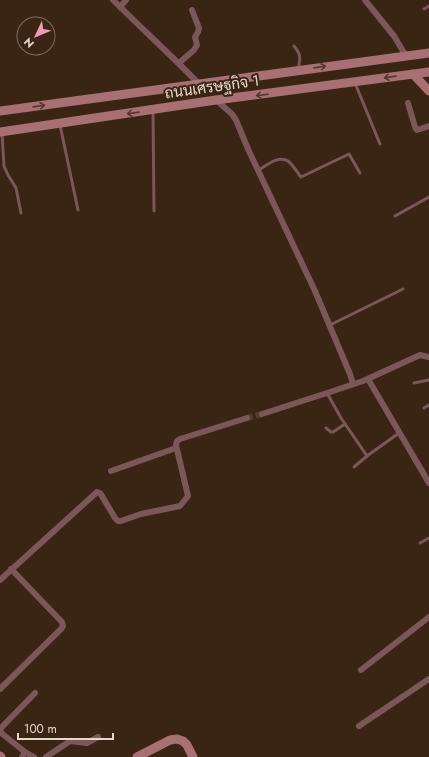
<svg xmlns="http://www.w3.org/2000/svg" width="429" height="757" viewBox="0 0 429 757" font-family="Jost,Sarabun,sans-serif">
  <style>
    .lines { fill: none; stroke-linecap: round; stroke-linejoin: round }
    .street-tunnel { stroke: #543f2f; stroke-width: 6; stroke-dasharray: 6 3; stroke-linecap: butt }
    .lane { stroke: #7b5759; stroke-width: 3 }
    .street { stroke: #7b5759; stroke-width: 6 }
    .secondary { stroke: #a97073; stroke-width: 9 }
    .oneway { stroke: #56372b }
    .labels { text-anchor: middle; stroke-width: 4; stroke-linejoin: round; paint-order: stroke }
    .street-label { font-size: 15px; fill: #e7d8ce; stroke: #3a2413 }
  </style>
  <rect width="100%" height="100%" fill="#3a2413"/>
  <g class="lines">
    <path class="street-tunnel" d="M247,418L262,414"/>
    <g class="lane">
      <path d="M424,9L429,6"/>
      <path d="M294,46C302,56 300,58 298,70"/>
      <path d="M355,83L380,144"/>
      <path d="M153,110L154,211"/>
      <path d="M60,125L78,210"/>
      <path d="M2,133L4,166L8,175L16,188L21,213"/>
      <path d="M259,170C267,165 279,155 288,161C293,165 297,172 301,177L349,154L360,173"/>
      <path d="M395,216L429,197"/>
      <path d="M330,325L403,289"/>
      <path d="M414,383L429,380"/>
      <path d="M327,393L341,418L367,456L354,467"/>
      <path d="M424,408L429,405"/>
      <path d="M326,428L331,432H333L345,424"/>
      <path d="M367,456L399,433"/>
      <path d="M420,543L429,538"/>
    </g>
    <g class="street">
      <path d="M113,0C141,28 171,55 199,84"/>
      <path d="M365,0L394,36L406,56"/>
      <path d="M120,7L126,0"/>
      <path d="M179,63L194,50L197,45L195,37L198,32L199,28L192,10"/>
      <path d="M216,100L232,114L236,120L248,149L315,291L350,374L353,384"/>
      <path d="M408,103L415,127L417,130L429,126"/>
      <path d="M368,379L429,483"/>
      <path d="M262,414L327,393L363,381L420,355L429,357"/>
      <path d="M111,471L176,448"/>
      <path d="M0,580L97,492L100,493L102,496L115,518L118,521H121L141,514L180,506L188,496L176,445L177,441L180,439L247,418"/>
      <path d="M361,670L429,617"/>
      <path d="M0,689L61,629L63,626L62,622L11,569"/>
      <path d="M359,726L429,679"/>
      <path d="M25,752L0,732L1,728L35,693"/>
      <path d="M22,757L25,752L34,757"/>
      <path d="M46,757L70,741L87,743L98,737"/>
    </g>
    <g class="secondary">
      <path d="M413,74L429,91"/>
      <path d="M0,111L429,53"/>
      <path d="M0,132L216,100L429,72"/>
      <path d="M0,756L1,757"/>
      <path d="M137,757L170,740L177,739L183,741L187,745L193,757"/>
    </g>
  </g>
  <defs><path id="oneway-shaft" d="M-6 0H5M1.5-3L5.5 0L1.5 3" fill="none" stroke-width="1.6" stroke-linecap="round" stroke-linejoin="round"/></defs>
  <g class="oneway">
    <use href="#oneway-shaft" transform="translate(320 67) rotate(-8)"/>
    <use href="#oneway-shaft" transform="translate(390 77) rotate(172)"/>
    <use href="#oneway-shaft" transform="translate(262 95) rotate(173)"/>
    <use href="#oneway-shaft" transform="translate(39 106) rotate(-8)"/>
    <use href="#oneway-shaft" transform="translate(133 113) rotate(172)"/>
  </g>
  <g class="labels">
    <g class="street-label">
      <text transform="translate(212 87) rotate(-8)" y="5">ถนนเศรษฐกิจ 1</text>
    </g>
  </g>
  <g transform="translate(36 36) rotate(226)"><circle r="19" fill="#3a2413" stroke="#7f6c5e"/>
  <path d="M0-3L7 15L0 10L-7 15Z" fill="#f09ab5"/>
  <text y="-6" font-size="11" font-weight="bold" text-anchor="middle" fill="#e7d8ce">N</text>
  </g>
  <path d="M18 733v6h95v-6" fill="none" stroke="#e7d8ce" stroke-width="2"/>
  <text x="24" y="733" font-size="12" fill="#e7d8ce" stroke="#3a2413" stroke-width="3" paint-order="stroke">100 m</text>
</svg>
